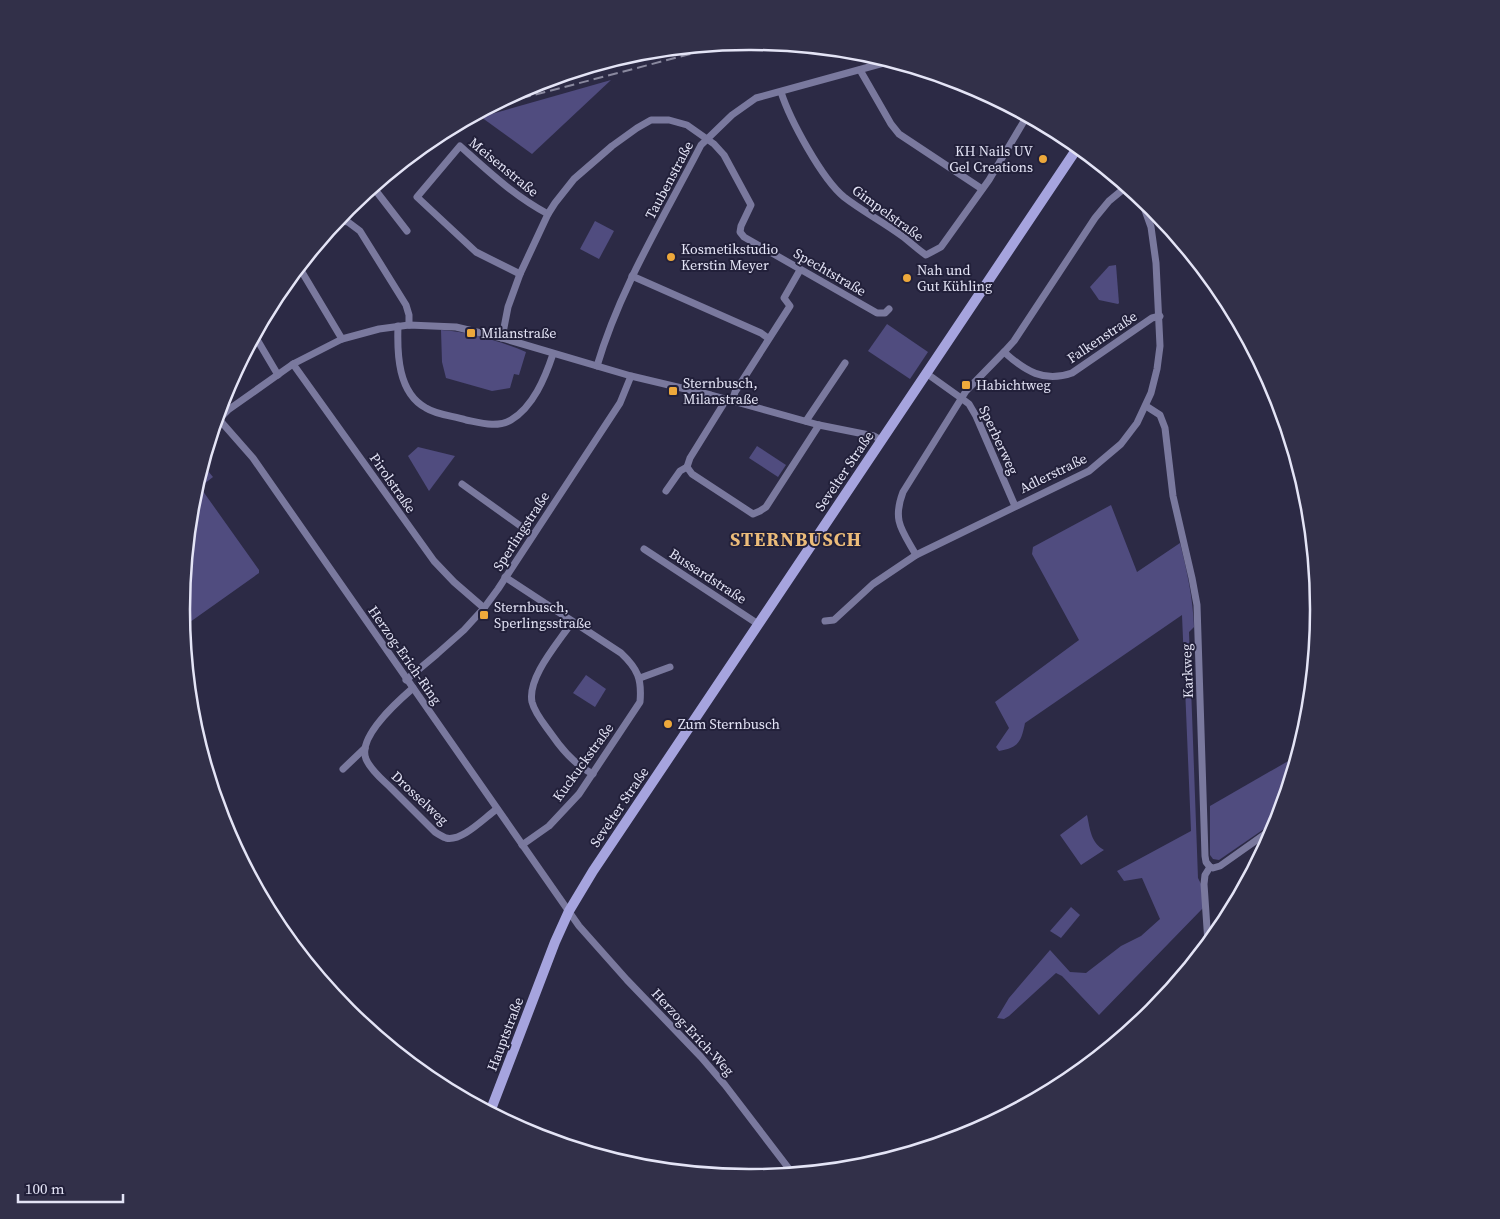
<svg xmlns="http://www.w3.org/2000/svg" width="1500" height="1219" viewBox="0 0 1500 1219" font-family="'Source Serif 4',serif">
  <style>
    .green { fill: #504c7f }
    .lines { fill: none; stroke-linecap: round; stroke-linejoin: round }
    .street { stroke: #7a799e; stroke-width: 7 }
    .secondary { stroke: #a6a4de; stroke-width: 10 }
    .rail { stroke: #8a899f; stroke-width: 2; stroke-dasharray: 10 5; stroke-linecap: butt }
    .poi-dot { fill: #eda83b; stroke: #22203a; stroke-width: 2 }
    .labels { text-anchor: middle; stroke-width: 4; stroke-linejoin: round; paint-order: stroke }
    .poi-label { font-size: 14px; fill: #e4e4f6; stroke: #22203a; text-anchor: start }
    .street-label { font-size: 14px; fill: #e4e4f6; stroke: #22203a }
    .district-label { font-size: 19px; font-weight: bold; letter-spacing: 1px; fill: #ecbc7a; stroke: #22203a }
    .rim { fill: none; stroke: #e4e4f6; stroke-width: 2.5 }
  </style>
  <rect width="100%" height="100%" fill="#2c2a45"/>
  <g class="green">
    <path d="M611,80L532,154L481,117Z"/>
    <path d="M595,221L614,231L599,259L580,249Z"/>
    <path d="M1116,265L1119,303L1118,304L1099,300L1090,287L1109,266Z"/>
    <path d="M887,324L928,352L910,379L868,351Z"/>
    <path d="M441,330C471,332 499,341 526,352L519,375L514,374L510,388L492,391L446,378L442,362Z"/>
    <path d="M757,446L786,465L778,477L749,458Z"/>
    <path d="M418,447L455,456L429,491L408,456Z"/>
    <path d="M203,465L213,477L200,487L259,570V573L183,627L182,609L193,498Z"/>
    <path d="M1111,505L1137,572L1180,543C1187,571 1193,598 1194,627L1189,632L1198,878L1201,884L1203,908L1099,1015L1062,976L1056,973L1009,1016L1004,1019L997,1018L1009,998L1050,950L1070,972L1086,973L1121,946L1141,936L1160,919L1142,878L1124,881L1117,871L1191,831L1182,615L1025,723C1021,742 1019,747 999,751L996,747L1009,728L995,702L1079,640L1032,554L1033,547Z"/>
    <path d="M586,675L606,689L595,707L573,693Z"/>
    <path d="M1297,756L1277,820L1219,860L1213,859L1210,855V806Z"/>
    <path d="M1087,815C1090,829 1091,843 1104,850L1081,865L1060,835Z"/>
    <path d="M1071,907L1080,915L1061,938L1050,931Z"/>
  </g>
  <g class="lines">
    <g class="street">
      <path d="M860,70L891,124L899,134L982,189"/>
      <path d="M781,92C790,120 822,179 844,197C862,211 883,222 902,236C910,242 917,249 926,255L941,247L989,180L1027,116"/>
      <path d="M1026,116L1079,148"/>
      <path d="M373,187L407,231"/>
      <path d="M338,220L348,222L360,231L406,305L409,315V325"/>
      <path d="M299,267L342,339"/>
      <path d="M520,274L476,252L417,197L460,146C488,171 514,196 548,214"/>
      <path d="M632,276L761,333L768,338"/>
      <path d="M398,326C397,354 398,393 426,408C437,415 454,416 466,420C481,423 497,428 511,420C533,407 545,378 553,354"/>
      <path d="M255,336L278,375"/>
      <path d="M502,338L508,307L520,274L548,214L555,203L574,179L612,146L637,128L651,120H669L687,125L714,144L724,155L751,205L741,226L740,232L744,237L877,313H885L889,309"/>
      <path d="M1004,352C1025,371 1044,383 1072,373L1152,318L1160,316"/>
      <path d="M293,364L434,561L454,582L484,608"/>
      <path d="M597,366C620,288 664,217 701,145L732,115L756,98L891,61"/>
      <path d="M926,373L961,398L969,404L976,416L1015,506"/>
      <path d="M726,400L690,458L687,467L692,474L753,514L760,511L766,507L819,425"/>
      <path d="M732,402L735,392L790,306L784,298L800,270"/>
      <path d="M1146,406L1160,415L1165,428L1173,496L1192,578L1197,605L1205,856L1206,862L1210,867"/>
      <path d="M217,417L253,458L579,926L627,980L701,1057L725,1085L793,1174"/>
      <path d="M219,419L228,410L293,364L342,339L379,329L409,325L456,327L502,338L631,376L711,395L819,425L874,436L881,440"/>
      <path d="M806,421L845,363"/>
      <path d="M462,484L533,535"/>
      <path d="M666,491L680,471L687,467"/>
      <path d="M644,549L758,624"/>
      <path d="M916,555C902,530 892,521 903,492L966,391L1004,352L1014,341L1095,218L1109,201L1126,187"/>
      <path d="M505,577L621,653C638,669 642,679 640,702L579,794L549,826L522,845"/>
      <path d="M825,621L834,620L873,584L916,555L1089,471L1121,444L1137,423L1151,393L1157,369L1160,346L1156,263L1151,227L1141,199"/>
      <path d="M572,622C559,642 527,677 532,702C535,714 545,725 552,735C563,751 575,765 593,774"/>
      <path d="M640,678L670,667"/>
      <path d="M406,680L437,654L464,630L484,608L498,589L620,403L631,376"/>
      <path d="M413,688C398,701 357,737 366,759C371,771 383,780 391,788C406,803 421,818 435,832C438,834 443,837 446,838C462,842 485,817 497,809"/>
      <path d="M343,769L365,748"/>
      <path d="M1210,867L1213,868L1220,866L1275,827"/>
      <path d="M1208,943L1204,884L1205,875L1210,867"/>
    </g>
    <path class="secondary" d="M490,1112L555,942L569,911L593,871L1078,147"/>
    <path class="rail" d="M492,106L732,43"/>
  </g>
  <g class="poi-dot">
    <circle cx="1043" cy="159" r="5"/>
    <circle cx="671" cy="257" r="5"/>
    <circle cx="907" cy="278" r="5"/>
    <rect x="466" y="328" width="10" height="10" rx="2.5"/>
    <rect x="961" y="380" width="10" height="10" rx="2.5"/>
    <rect x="668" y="386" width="10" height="10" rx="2.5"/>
    <rect x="479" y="610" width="10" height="10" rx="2.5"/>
    <circle cx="668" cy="724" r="5"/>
  </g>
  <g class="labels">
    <g class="poi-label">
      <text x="1033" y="156" text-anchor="end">KH Nails UV<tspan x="1033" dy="16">Gel Creations</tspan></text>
      <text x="681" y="254">Kosmetikstudio<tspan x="681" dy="16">Kerstin Meyer</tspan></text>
      <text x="917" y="275">Nah und<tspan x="917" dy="16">Gut Kühling</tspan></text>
      <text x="481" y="338">Milanstraße</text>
      <text x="683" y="388">Sternbusch,<tspan x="683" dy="16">Milanstraße</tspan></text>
      <text x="976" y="390">Habichtweg</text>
      <text x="494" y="612">Sternbusch,<tspan x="494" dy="16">Sperlingsstraße</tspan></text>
      <text x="678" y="729">Zum Sternbusch</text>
    </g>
    <g class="street-label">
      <text transform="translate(504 167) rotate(39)" y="5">Meisenstraße</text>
      <text transform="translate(669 180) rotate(-62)" y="5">Taubenstraße</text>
      <text transform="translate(888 213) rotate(36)" y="5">Gimpelstraße</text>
      <text transform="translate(830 272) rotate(30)" y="5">Spechtstraße</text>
      <text transform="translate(1102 337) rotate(-34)" y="5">Falkenstraße</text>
      <text transform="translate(999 440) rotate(65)" y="5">Sperberweg</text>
      <text transform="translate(844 471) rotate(-56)" y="5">Sevelter Straße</text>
      <text transform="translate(1053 473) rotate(-26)" y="5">Adlerstraße</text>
      <text transform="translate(393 483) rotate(55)" y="5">Pirolstraße</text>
      <text transform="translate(521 531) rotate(-57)" y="5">Sperlingstraße</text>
      <text transform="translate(708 576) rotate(33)" y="5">Bussardstraße</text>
      <text transform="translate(405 655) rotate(55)" y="5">Herzog-Erich-Ring</text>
      <text transform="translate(1187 671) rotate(-92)" y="5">Karkweg</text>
      <text transform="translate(583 762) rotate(-54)" y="5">Kuckuckstraße</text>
      <text transform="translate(420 798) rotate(43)" y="5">Drosselweg</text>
      <text transform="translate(619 807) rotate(-56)" y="5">Sevelter Straße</text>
      <text transform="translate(693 1032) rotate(47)" y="5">Herzog-Erich-Weg</text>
      <text transform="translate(505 1034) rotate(-69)" y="5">Hauptstraße</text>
    </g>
    <g class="district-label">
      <text x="796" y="546">STERNBUSCH</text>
    </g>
  </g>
  <path d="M0 0H1500V1219H0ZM749 50H751A559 559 0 0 1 1310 609V610A559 559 0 0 1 751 1169H749A559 559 0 0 1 190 610V609A559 559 0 0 1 749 50Z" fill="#323049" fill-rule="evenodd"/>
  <path class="rim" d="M749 50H751A559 559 0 0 1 1310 609V610A559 559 0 0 1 751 1169H749A559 559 0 0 1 190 610V609A559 559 0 0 1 749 50Z"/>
  <path d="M18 1194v8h105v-8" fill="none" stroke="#e4e4f6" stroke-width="2.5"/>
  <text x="25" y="1194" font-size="15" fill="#e4e4f6" stroke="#22203a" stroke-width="4" paint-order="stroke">100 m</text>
</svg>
